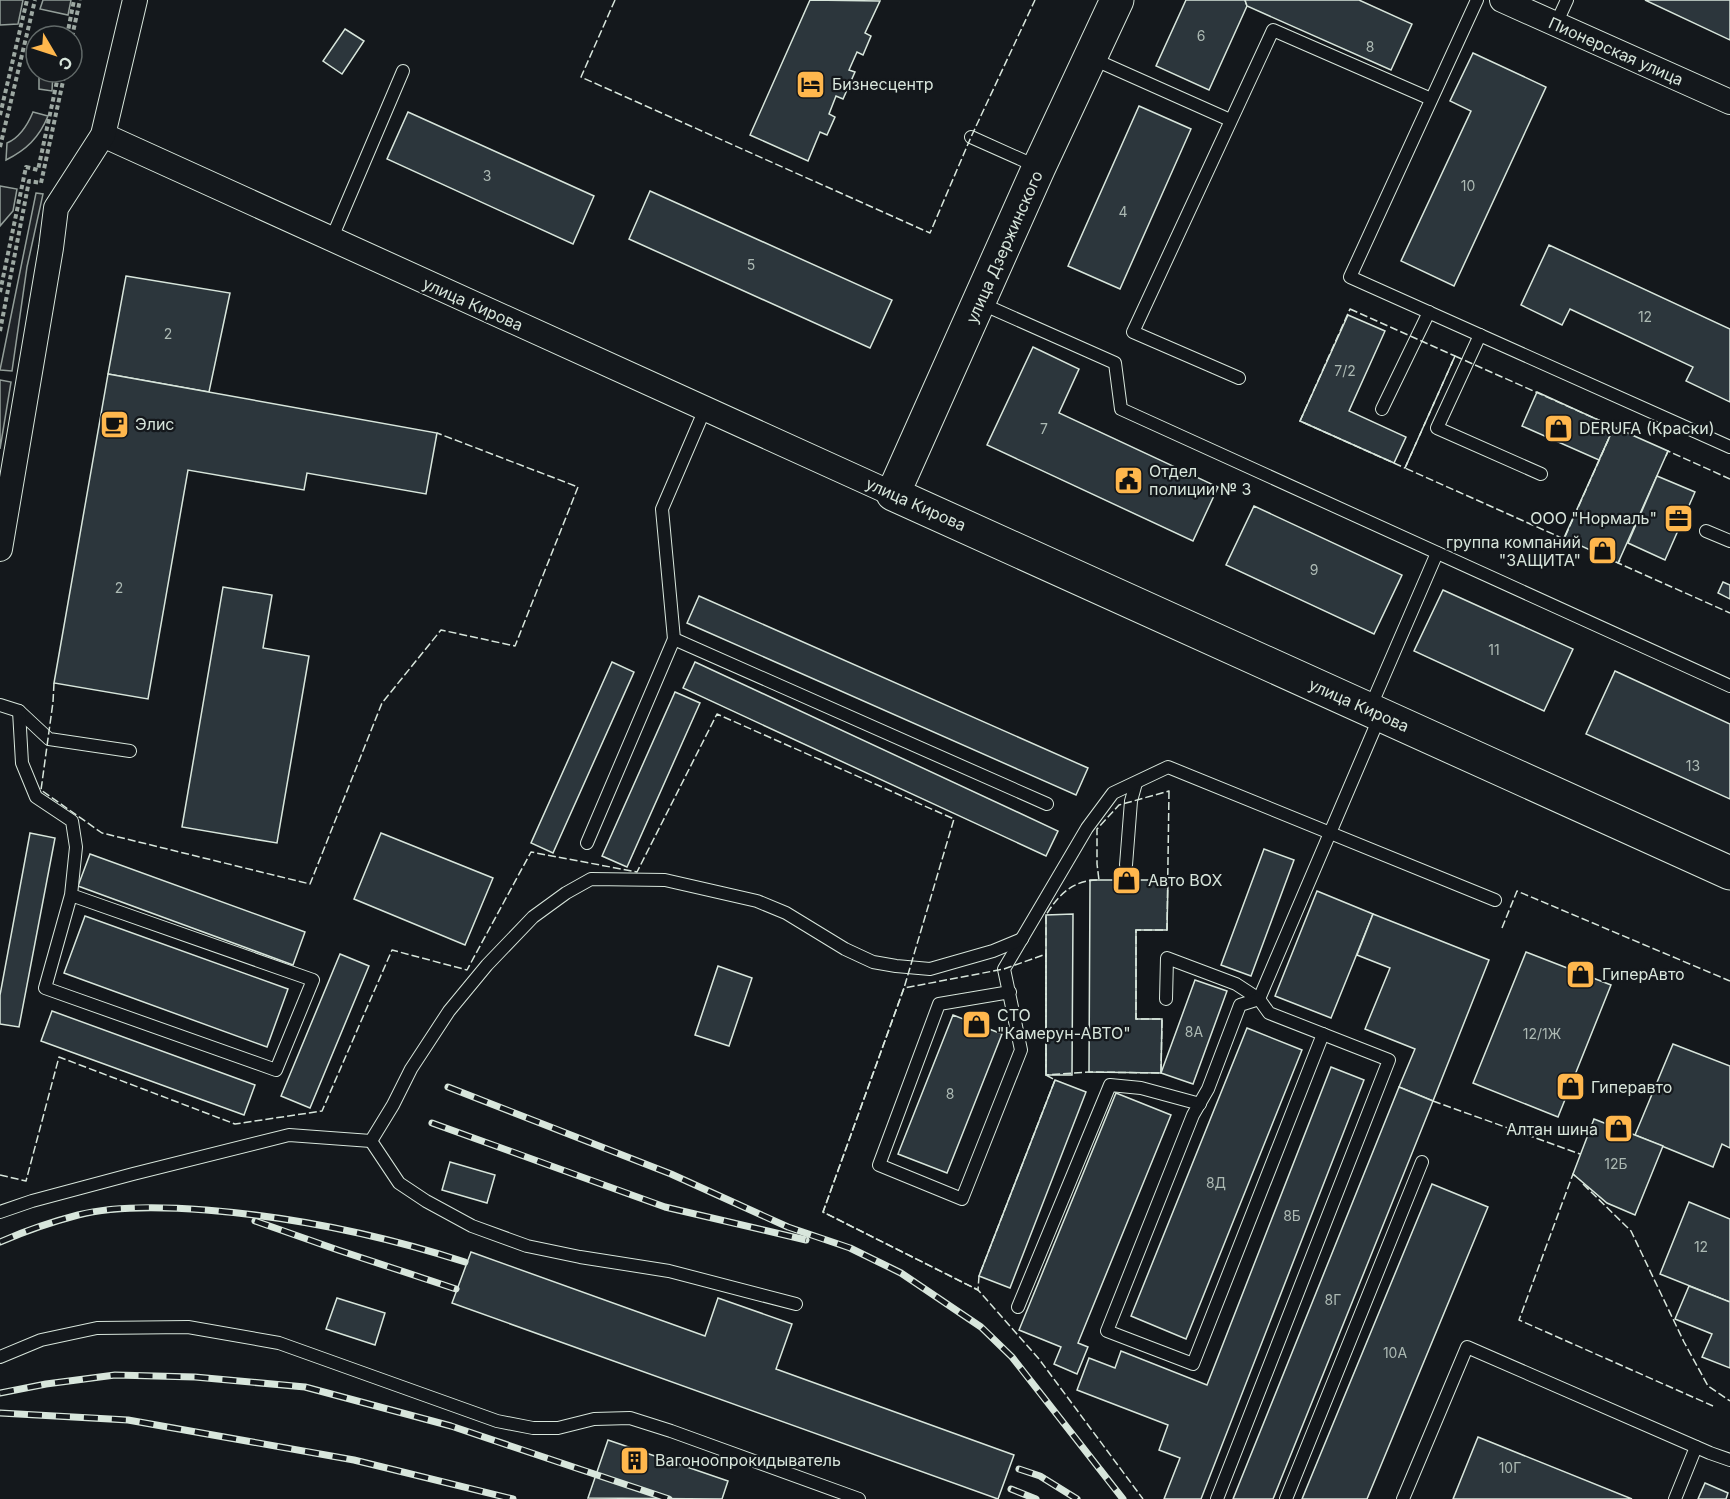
<svg xmlns="http://www.w3.org/2000/svg" width="1730" height="1499" viewBox="0 0 1730 1499" font-family="Inter,sans-serif">
  <style>
    .green { fill: #202428; stroke: #939e99; stroke-width: 1.5 }
    .building { fill: #2c363c; stroke: #d8e6dc; stroke-width: 1.5 }
    .lines { fill: none; stroke-linecap: round; stroke-linejoin: round }
    .service-casing { stroke: #d8e6dc; stroke-width: 14 }
    .minor-casing { stroke: #d8e6dc; stroke-width: 26 }
    .secondary-casing { stroke: #d8e6dc; stroke-width: 35 }
    .path { stroke: #9da8a2; stroke-width: 4; stroke-dasharray: 4.5 3; stroke-linecap: butt }
    .service { stroke: #14181c; stroke-width: 12 }
    .minor { stroke: #14181c; stroke-width: 24 }
    .secondary { stroke: #14181c; stroke-width: 33 }
    .rail-casing { stroke: #d8e6dc; stroke-width: 7 }
    .rail { stroke: #14181c; stroke-width: 4.5; stroke-dasharray: 14; stroke-linecap: butt }
    .fence { stroke: #d8e6dc; stroke-width: 1.5; stroke-dasharray: 8 3; stroke-linecap: butt }
    .labels { text-anchor: middle; stroke-width: 4.5; stroke-linejoin: round; paint-order: stroke }
    .number-label { font-size: 14px; fill: #adbab4 }
    .street-label { font-size: 16px; fill: #d8e6dc; stroke: #14181c }
    .poi-label { font-size: 16px; fill: #d8e6dc; stroke: #14181c; text-anchor: start }
  </style>
  <rect width="100%" height="100%" fill="#14181c"/>
  <g class="green">
    <path d="M0,0H23L18,24L0,25Z"/>
    <path d="M43,0H71L68,15L40,9Z"/>
    <path d="M39,72H53L52,91L39,89Z"/>
    <path d="M33,112L48,116C39,138 26,150 6,160L7,143C19,138 28,124 33,112Z"/>
    <path d="M0,186L17,189L13,211L0,226Z"/>
    <path d="M36,193L43,194L27,267L12,371L0,370Z"/>
    <path d="M0,380L11,382L0,449Z"/>
  </g>
  <g class="building">
    <path d="M810,0L880,1L865,33L871,36L863,55L857,52L849,70L855,72L843,99L836,96L829,114L835,117L827,135L820,132L808,161L750,135Z"/>
    <path d="M1186,0H1245L1247,6L1209,90L1156,66Z"/>
    <path d="M1245,0H1359L1412,24L1391,70L1247,6Z"/>
    <path d="M1645,0H1730V40Z"/>
    <path d="M345,29L364,41L342,74L323,61Z"/>
    <path d="M1473,53L1546,87L1454,286L1401,261L1471,111L1450,101Z"/>
    <path d="M1139,106L1191,129L1120,289L1068,266Z"/>
    <path d="M408,112L594,196L573,244L387,159Z"/>
    <path d="M650,191L892,300L870,348L629,239Z"/>
    <path d="M1549,245L1730,329V402L1686,381L1693,367L1570,309L1562,325L1521,305Z"/>
    <path d="M126,276L230,293L209,392L108,374Z"/>
    <path d="M1348,315L1385,331L1349,411L1406,437L1394,463L1300,421Z"/>
    <path d="M1033,347L1079,369L1059,413L1218,487L1193,541L987,445Z"/>
    <path d="M108,374L437,433L426,494L307,473L304,490L188,470L148,699L54,683Z"/>
    <path d="M1537,392L1614,427L1599,460L1522,426Z"/>
    <path d="M1614,427L1668,451L1618,563L1564,538Z"/>
    <path d="M1657,476L1695,492L1665,560L1628,543Z"/>
    <path d="M1254,506L1402,575L1374,634L1226,565Z"/>
    <path d="M1723,582L1730,585V599L1718,593Z"/>
    <path d="M223,587L272,595L263,648L309,656L277,843L182,827Z"/>
    <path d="M1443,590L1573,649L1544,711L1414,651Z"/>
    <path d="M699,596L1088,768L1076,795L687,623Z"/>
    <path d="M612,662L634,672L553,853L531,843Z"/>
    <path d="M695,662L1058,831L1046,856L683,688Z"/>
    <path d="M1615,671L1730,724V799L1586,734Z"/>
    <path d="M675,692L700,703L627,867L602,856Z"/>
    <path d="M30,833L55,838L19,1027L0,1024V995Z"/>
    <path d="M381,833L493,878L465,945L354,899Z"/>
    <path d="M1264,849L1294,860L1251,976L1221,965Z"/>
    <path d="M90,854L305,932L293,965L78,886Z"/>
    <path d="M1090,880H1168L1167,930H1136V1019H1162L1161,1073L1089,1072Z"/>
    <path d="M1317,891L1373,914L1331,1018L1275,996Z"/>
    <path d="M1073,914L1072,1075H1046V915Z"/>
    <path d="M1373,914L1489,960L1433,1101L1399,1087L1415,1049L1365,1029L1390,968L1357,955Z"/>
    <path d="M85,916L288,989L267,1047L64,973Z"/>
    <path d="M1526,952L1611,985L1558,1117L1473,1083Z"/>
    <path d="M340,954L369,966L310,1108L281,1096Z"/>
    <path d="M718,966L752,978L729,1046L695,1035Z"/>
    <path d="M1195,980L1227,991L1193,1084L1161,1073Z"/>
    <path d="M52,1011L255,1085L244,1115L41,1041Z"/>
    <path d="M953,1015L1002,1034L947,1173L898,1154Z"/>
    <path d="M1247,1028L1302,1050L1186,1339L1131,1316Z"/>
    <path d="M1673,1044L1730,1066V1148L1722,1144L1713,1167L1635,1135Z"/>
    <path d="M1331,1067L1364,1080L1201,1499H1164L1180,1458L1159,1450L1168,1425L1077,1390L1089,1358L1115,1368L1121,1351L1207,1385Z"/>
    <path d="M1055,1080L1086,1092L1010,1288L979,1276Z"/>
    <path d="M1399,1087L1433,1101L1273,1499H1233Z"/>
    <path d="M1116,1093L1171,1115L1078,1343L1088,1347L1077,1374L1054,1364L1061,1347L1019,1330Z"/>
    <path d="M1594,1119L1663,1146L1635,1215L1607,1203L1573,1174Z"/>
    <path d="M450,1162L495,1175L487,1203L442,1190Z"/>
    <path d="M1432,1184L1488,1207L1367,1499H1302Z"/>
    <path d="M1689,1202L1730,1219V1302L1660,1274Z"/>
    <path d="M471,1252L705,1336L718,1298L792,1324L776,1369L1014,1455L998,1499L452,1303Z"/>
    <path d="M1689,1286L1730,1302V1368L1702,1357L1712,1334L1675,1319Z"/>
    <path d="M337,1298L385,1313L375,1345L326,1329Z"/>
    <path d="M1478,1437L1632,1499H1453Z"/>
    <path d="M608,1440L728,1481L722,1499L588,1498Z"/>
    <path d="M1705,1483L1728,1493L1726,1499H1698Z"/>
  </g>
  <g class="lines">
    <defs>
      <g id="service">
        <path d="M1477,0L1350,277L1730,447"/>
        <path d="M1556,24L1567,0"/>
        <path d="M1091,58L1230,120"/>
        <path d="M971,137L1038,167"/>
        <path d="M331,240L403,71"/>
        <path d="M980,303L1115,363L1121,409L1730,686"/>
        <path d="M1480,335L1437,428L1541,474"/>
        <path d="M1239,378L1133,332L1273,30L1431,99"/>
        <path d="M705,409L662,509L674,639L1047,804"/>
        <path d="M1382,409L1429,312"/>
        <path d="M1706,531L1730,541"/>
        <path d="M0,705L19,711L49,739L130,751"/>
        <path d="M1370,708L1437,553"/>
        <path d="M19,711L22,763L36,797L72,821L76,847L71,895L45,988L276,1070L313,980L71,895"/>
        <path d="M587,843L674,639"/>
        <path d="M1126,865L1131,801L1136,783"/>
        <path d="M1010,992L939,1004L879,1165L962,1199L1021,1050L1004,969L1087,828L1113,793L1168,767L1495,900"/>
        <path d="M1166,999L1167,958L1236,984L1259,999L1269,1013L1389,1060L1217,1499"/>
        <path d="M1323,1034L1193,1364L1107,1331L1193,1115L1208,1089L1240,1005L1259,999L1380,716"/>
        <path d="M371,1141L399,1183L426,1201L472,1226L527,1246L580,1257L669,1271L796,1304"/>
        <path d="M0,1212L32,1201L133,1174L289,1135L371,1141L393,1105L411,1069L449,1011L487,965L533,917L566,893L591,879L665,880L757,901L786,913L845,949L873,962L896,966L930,969L993,951L1022,939"/>
        <path d="M1018,1307L1110,1085L1141,1088L1200,1104"/>
        <path d="M0,1357L41,1340L97,1328L188,1327L279,1343L497,1421L533,1428H558L594,1419L630,1418L671,1431L859,1499"/>
        <path d="M1286,1499L1422,1162"/>
        <path d="M1403,1499L1467,1347L1710,1453L1730,1460"/>
        <path d="M1675,1499L1696,1447"/>
      </g>
      <g id="minor">
        <path d="M1502,0L1730,102"/>
        <path d="M103,135L893,494"/>
        <path d="M0,549L51,248L56,208L103,135L135,0"/>
      </g>
      <path id="secondary" d="M1117,0L1039,167L893,494L1730,873"/>
    </defs>
    <use href="#service" class="service-casing"/>
    <use href="#minor" class="minor-casing"/>
    <use href="#secondary" class="secondary-casing"/>
    <g class="path">
      <path d="M67,36L74,0"/>
      <path d="M72,37L80,0"/>
      <path d="M0,115L27,0"/>
      <path d="M0,147L35,0"/>
      <path d="M0,292L26,167L38,170L59,72"/>
      <path d="M0,331L29,181L41,183L65,72"/>
    </g>
    <use href="#service" class="service"/>
    <use href="#minor" class="minor"/>
    <use href="#secondary" class="secondary"/>
    <defs>
      <g id="rail">
        <path d="M448,1087L671,1174L788,1227L850,1248L901,1273L981,1327L1012,1357L1123,1499"/>
        <path d="M432,1123L665,1207L806,1240"/>
        <path d="M255,1221L338,1250L456,1289"/>
        <path d="M0,1242C25,1231 51,1222 78,1215C117,1205 166,1207 206,1210C294,1217 381,1235 465,1262"/>
        <path d="M0,1393L46,1384L115,1375L195,1377L305,1387L451,1426L669,1499"/>
        <path d="M0,1413L128,1420L354,1460L513,1499"/>
        <path d="M1019,1469L1040,1476L1077,1499"/>
        <path d="M1011,1489L1036,1499"/>
      </g>
    </defs>
    <use href="#rail" class="rail-casing"/>
    <use href="#rail" class="rail"/>
    <g class="fence">
      <path d="M615,0L581,77L930,233L971,137L1035,0"/>
      <path d="M1350,309L1455,356L1405,468L1300,421Z"/>
      <path d="M1455,356L1614,427L1564,539L1405,468Z"/>
      <path d="M1666,456L1668,451L1730,479"/>
      <path d="M1620,560L1618,563L1730,613"/>
      <path d="M54,683L53,702L41,790L102,833L310,884L382,703L441,630L515,646L578,487L437,433"/>
      <path d="M1169,791L1167,930H1136V1019H1162L1161,1073L1089,1072L1046,1075V915C1059,894 1073,880 1099,880L1097,864V829L1119,805Z"/>
      <path d="M1502,928L1517,891L1730,981"/>
      <path d="M1046,954V1075L1055,1080L979,1276L978,1290L823,1212L904,988L1004,969Z"/>
      <path d="M1433,1101L1580,1154"/>
      <path d="M0,1175L26,1181L59,1057L235,1124L322,1111L392,950L467,970L531,852L637,872L717,714L954,819L904,988L823,1212L978,1290L1039,1359L1143,1499"/>
      <path d="M1575,1176L1573,1174L1519,1320L1713,1406"/>
      <path d="M1583,1184L1631,1231L1684,1342L1708,1386L1730,1401"/>
    </g>
  </g>
  <defs>
    <symbol id="hotel-square" viewBox="-11 -11 22 22"><rect x="-9" y="-9" width="18" height="18" rx="4" fill="#ffb74d" stroke="#14181c"/><path d="M-6-4.5h1.5V1H6V5H4.5V3h-9V5H-6ZM-4 0a1.8 1.8 0 1 1 3.6 0ZM.5 0V-2.5h3Q6-2.5 6 0Z" fill="#111"/></symbol>
    <symbol id="cafe-square" viewBox="-11 -11 22 22"><rect x="-9" y="-9" width="18" height="18" rx="4" fill="#ffb74d" stroke="#14181c"/><path d="M-5.5-4.5H6V0H3Q3 3.5 0 3.5H-2.5Q-5.5 3.5-5.5 0ZM3-3.2v2h1.7v-2ZM-6 4.5H4V6H-6Z" fill="#111"/></symbol>
    <symbol id="shop-square" viewBox="-11 -11 22 22"><rect x="-9" y="-9" width="18" height="18" rx="4" fill="#ffb74d" stroke="#14181c"/><path d="M-5-2.5h2.3a2.7 3.5 0 0 1 5.4 0H5L5.5 6h-11ZM-1.5-2.5h3a1.5 2.3 0 0 0-3 0Z" fill="#111"/></symbol>
    <symbol id="civic-square" viewBox="-11 -11 22 22"><rect x="-9" y="-9" width="18" height="18" rx="4" fill="#ffb74d" stroke="#14181c"/><path d="M-.6-6.5H3V-4.5H.6V-3L4-1V1h2V6H-6V1h2V-1L-.6-3ZM-1.2 2.5V6h2.4V2.5Z" fill="#111"/></symbol>
    <symbol id="office-square" viewBox="-11 -11 22 22"><rect x="-9" y="-9" width="18" height="18" rx="4" fill="#ffb74d" stroke="#14181c"/><path d="M-6-3h4V-5.5h4V-3h4V5H-6ZM-1-4.5V-3h2v-1.5ZM-6 0V1H6V0Z" fill="#111"/></symbol>
    <symbol id="building-square" viewBox="-11 -11 22 22"><rect x="-9" y="-9" width="18" height="18" rx="4" fill="#ffb74d" stroke="#14181c"/><path d="M-4-6H4V6H1V3H-1V6H-4ZM-2.5-4.3h1.7v1.8h-1.7ZM.8-4.3h1.7v1.8H.8ZM-2.5-1h1.7V.8h-1.7ZM.8-1h1.7V.8H.8Z" fill="#111"/></symbol>
  </defs>
  <g fill-rule="evenodd">
    <use href="#hotel-square" x="794" y="68" width="33" height="33"/>
    <use href="#cafe-square" x="98" y="408" width="33" height="33"/>
    <use href="#shop-square" x="1542" y="412" width="33" height="33"/>
    <use href="#civic-square" x="1112" y="464" width="33" height="33"/>
    <use href="#office-square" x="1662" y="502" width="33" height="33"/>
    <use href="#shop-square" x="1586" y="534" width="33" height="33"/>
    <use href="#shop-square" x="1110" y="864" width="33" height="33"/>
    <use href="#shop-square" x="1564" y="958" width="33" height="33"/>
    <use href="#shop-square" x="960" y="1008" width="33" height="33"/>
    <use href="#shop-square" x="1554" y="1070" width="33" height="33"/>
    <use href="#shop-square" x="1602" y="1112" width="33" height="33"/>
    <use href="#building-square" x="618" y="1444" width="33" height="33"/>
  </g>
  <g class="labels">
    <g class="number-label">
      <text x="1201" y="41">6</text>
      <text x="1370" y="52">8</text>
      <text x="487" y="181">3</text>
      <text x="1468" y="191">10</text>
      <text x="1123" y="217">4</text>
      <text x="751" y="270">5</text>
      <text x="1645" y="322">12</text>
      <text x="168" y="339">2</text>
      <text x="1345" y="376">7/2</text>
      <text x="1044" y="434">7</text>
      <text x="1314" y="575">9</text>
      <text x="119" y="593">2</text>
      <text x="1494" y="655">11</text>
      <text x="1693" y="771">13</text>
      <text x="1194" y="1037">8А</text>
      <text x="1542" y="1039">12/1Ж</text>
      <text x="950" y="1099">8</text>
      <text x="1616" y="1169">12Б</text>
      <text x="1216" y="1188">8Д</text>
      <text x="1292" y="1221">8Б</text>
      <text x="1701" y="1252">12</text>
      <text x="1333" y="1305">8Г</text>
      <text x="1395" y="1358">10А</text>
      <text x="1510" y="1473">10Г</text>
    </g>
    <g class="street-label">
      <text transform="translate(1616 51) rotate(24)" y="6">Пионерская улица</text>
      <text transform="translate(1004 247) rotate(-66)" y="6">улица Дзержинского</text>
      <text transform="translate(473 304) rotate(24)" y="6">улица Кирова</text>
      <text transform="translate(916 504) rotate(24)" y="6">улица Кирова</text>
      <text transform="translate(1359 705) rotate(24)" y="6">улица Кирова</text>
    </g>
    <g class="poi-label">
      <text x="832" y="90">Бизнесцентр</text>
      <text x="135" y="430">Элис</text>
      <text x="1579" y="434">DERUFA (Краски)</text>
      <text x="1149" y="477">Отдел<tspan x="1149" dy="18">полиции № 3</tspan></text>
      <text x="1657" y="524" text-anchor="end">ООО "Нормаль"</text>
      <text x="1581" y="548" text-anchor="end">группа компаний<tspan x="1581" dy="18">"ЗАЩИТА"</tspan></text>
      <text x="1148" y="886">Авто BOX</text>
      <text x="1602" y="980">ГиперАвто</text>
      <text x="997" y="1021">СТО<tspan x="997" dy="18">"Камерун-АВТО"</tspan></text>
      <text x="1591" y="1093">Гиперавто</text>
      <text x="1598" y="1135" text-anchor="end">Алтан шина</text>
      <text x="655" y="1466">Вагоноопрокидыватель</text>
    </g>
  </g>
  <g transform="translate(54 54) rotate(129)"><circle r="28" fill="#14181c" stroke="#626a69" stroke-width="1.5"/>
  <path d="M0-4.5L10 22L0 15L-10 22Z" fill="#ffb74d"/>
  <text y="-9" font-size="16" font-weight="bold" text-anchor="middle" fill="#d8e6dc">С</text>
  </g>
</svg>
